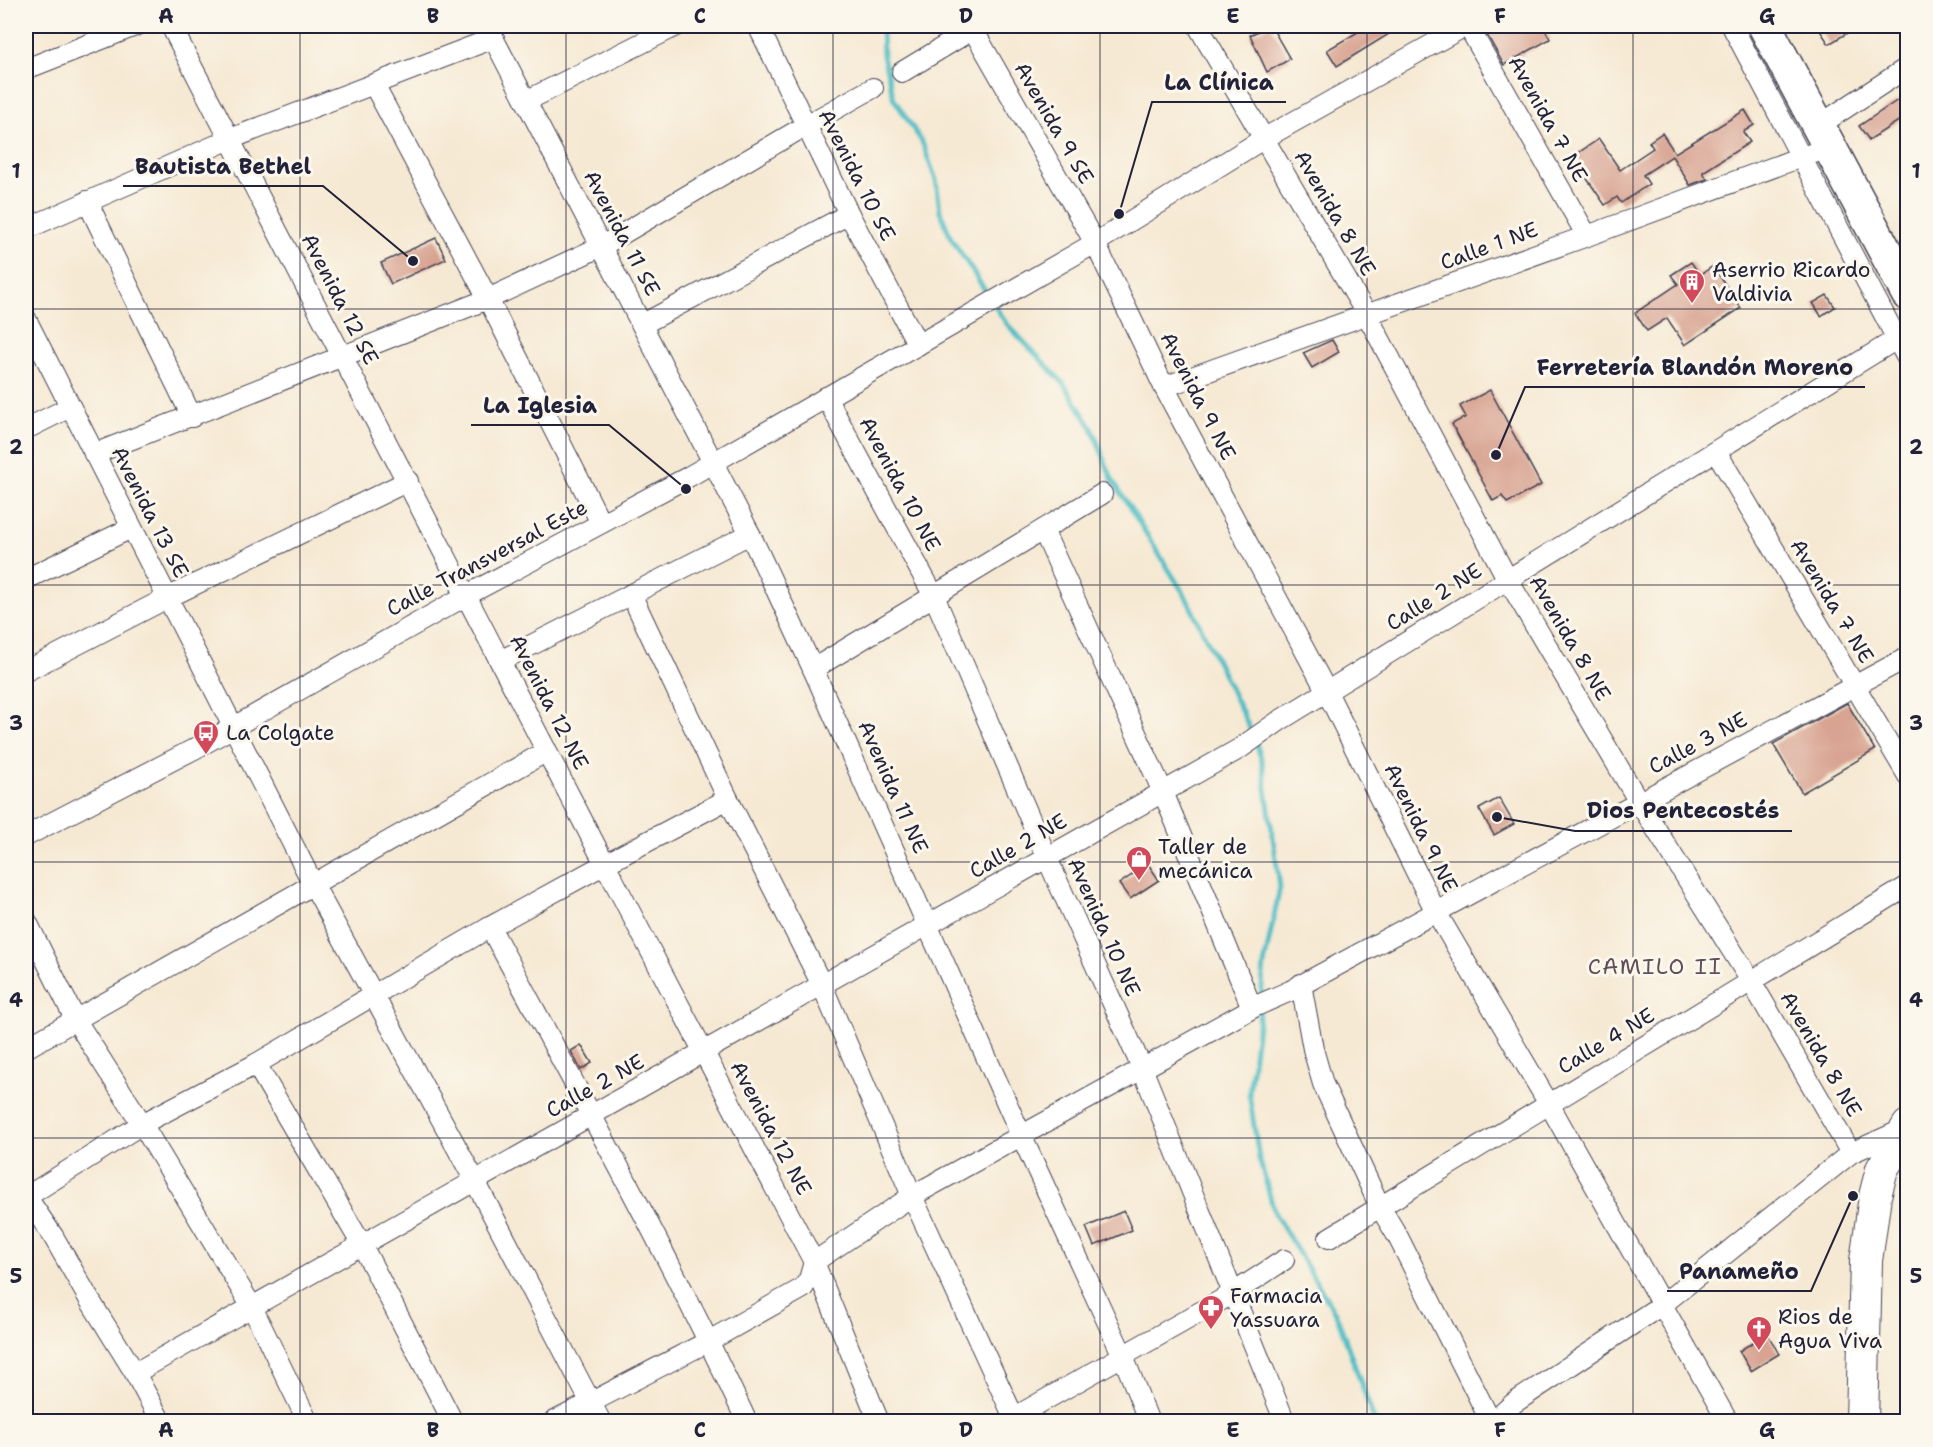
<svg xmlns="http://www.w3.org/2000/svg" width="1933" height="1447" viewBox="0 0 1933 1447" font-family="'Shantell Sans',sans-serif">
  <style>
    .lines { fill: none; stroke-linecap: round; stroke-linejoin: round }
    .stream { stroke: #4ebdc5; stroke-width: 5 }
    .building { fill: #d8a391 }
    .minor-casing { stroke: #424052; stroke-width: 22 }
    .primary-casing { stroke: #424052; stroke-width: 34 }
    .trunk-casing { stroke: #424052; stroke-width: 36 }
    .minor { stroke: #fff; stroke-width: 20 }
    .primary { stroke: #fff; stroke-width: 32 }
    .trunk { stroke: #fff; stroke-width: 33 }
    .grid { fill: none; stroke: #22223b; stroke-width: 1.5; stroke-opacity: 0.55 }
    .labels { text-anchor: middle; stroke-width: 6; stroke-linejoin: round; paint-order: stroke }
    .street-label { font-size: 21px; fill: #22223b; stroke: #fbf7ec }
    .poi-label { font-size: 21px; fill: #22223b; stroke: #fbf7ec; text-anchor: start }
    .neighbourhood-label { font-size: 22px; letter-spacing: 1.5px; fill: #624f59; stroke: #fbf7ec }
    .leader { fill: none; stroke: #22223b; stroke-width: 2 }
    .callout-dot { fill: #22223b; stroke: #fbf7ec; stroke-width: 2 }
    .callout-label { font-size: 22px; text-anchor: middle; font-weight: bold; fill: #22223b; stroke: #fbf7ec; stroke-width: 6; stroke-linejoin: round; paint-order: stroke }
    .neatline { fill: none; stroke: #22223b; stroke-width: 2 }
    .grid-label { font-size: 20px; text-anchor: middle; font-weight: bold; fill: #22223b }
  </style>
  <rect width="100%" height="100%" fill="#fbf7ec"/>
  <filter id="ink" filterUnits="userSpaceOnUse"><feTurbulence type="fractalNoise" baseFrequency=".0167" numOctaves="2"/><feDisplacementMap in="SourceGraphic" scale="12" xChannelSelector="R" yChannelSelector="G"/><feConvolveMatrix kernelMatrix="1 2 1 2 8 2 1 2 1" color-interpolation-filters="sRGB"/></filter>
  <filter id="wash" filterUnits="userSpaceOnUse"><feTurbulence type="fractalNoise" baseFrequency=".008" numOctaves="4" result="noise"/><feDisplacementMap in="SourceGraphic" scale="24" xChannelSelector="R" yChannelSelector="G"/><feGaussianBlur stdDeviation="1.35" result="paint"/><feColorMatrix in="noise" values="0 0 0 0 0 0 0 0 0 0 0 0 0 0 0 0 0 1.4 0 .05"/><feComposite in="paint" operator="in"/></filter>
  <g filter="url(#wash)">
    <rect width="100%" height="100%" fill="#f6e9d3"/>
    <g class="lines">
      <g class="stream">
        <path d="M882,26L883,56L894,99L922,142L936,180L940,211L951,238L1006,323L1064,384L1092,428L1112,479L1186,597L1254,737L1262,761L1280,887L1264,965L1261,997"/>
        <path d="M1260,1010L1249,1093L1259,1158L1275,1214L1337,1316L1375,1422"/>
      </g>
    </g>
    <g id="blocks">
      <g class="building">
        <path d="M1269,26H1271L1290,59L1267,72L1250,35Z"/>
        <path d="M1368,26H1402L1337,66L1327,50Z"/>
        <path d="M1482,26H1543L1550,39L1504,65Z"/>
        <path d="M1817,26H1859L1829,44Z"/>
        <path d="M1898,100L1908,115L1869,140L1859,126Z"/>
        <path d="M1745,110L1754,125L1743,132L1750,142L1703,172L1707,179L1690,185L1672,156L1643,175L1649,184L1621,203L1617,197L1605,205L1572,157L1599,139L1620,170L1653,148L1649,142L1662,133L1675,153Z"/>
        <path d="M436,238L446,259L391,284L381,263Z"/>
        <path d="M1691,262L1700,275L1713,266L1741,308L1685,345L1667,318L1647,331L1635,313L1678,284L1671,275Z"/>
        <path d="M1827,295L1835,307L1821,316L1813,303Z"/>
        <path d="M1332,340L1339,352L1312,368L1303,353Z"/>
        <path d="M1490,390L1541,485L1507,503L1502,496L1493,501L1452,424L1466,417L1460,406Z"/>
        <path d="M1847,703L1875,750L1802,793L1773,744Z"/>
        <path d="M1499,798L1514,824L1494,835L1479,809Z"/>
        <path d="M1148,864L1159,880L1130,899L1119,884Z"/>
        <path d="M581,1045L592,1063L581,1070L571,1051Z"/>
        <path d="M1124,1211L1132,1230L1094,1246L1086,1227Z"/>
        <path d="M1767,1333L1779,1354L1751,1371L1739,1351Z"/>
      </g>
    </g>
  </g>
  <g filter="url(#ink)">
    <use href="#blocks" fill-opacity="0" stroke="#424052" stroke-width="1.5"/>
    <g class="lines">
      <defs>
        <g id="minor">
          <path d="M487,26L750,534L813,669L1021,1135L1123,1356L1149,1422"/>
          <path d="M758,26L849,214L918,345"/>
          <path d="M971,26L1095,243L1164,387L1327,692L1436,912L1549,1104L1728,1422"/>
          <path d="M1198,26L1367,315L1508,580L1639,802L1751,981L1851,1153"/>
          <path d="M1468,26L1587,236"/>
          <path d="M1732,26L1908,360"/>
          <path d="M26,69L135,26"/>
          <path d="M902,72L978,26"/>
          <path d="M374,85L488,299L601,523"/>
          <path d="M526,101L676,26"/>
          <path d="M1818,126L1908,67"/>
          <path d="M87,201L192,417"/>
          <path d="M26,229L230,139L494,38"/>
          <path d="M26,319L313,884L475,1181L601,1422"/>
          <path d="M643,324L849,214"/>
          <path d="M1164,387L1587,236L1801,157L1830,148"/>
          <path d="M826,397L934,596L1047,858L1142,1068L1285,1422"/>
          <path d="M26,429L70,407"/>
          <path d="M1716,451L1908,776"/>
          <path d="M94,454L488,299L602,246L805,126L873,88"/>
          <path d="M1043,530L1163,792L1252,1008"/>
          <path d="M26,579L131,528"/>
          <path d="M631,594L728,799L822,985L912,1196L1016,1422"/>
          <path d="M500,661L750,534"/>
          <path d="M813,669L1102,494"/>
          <path d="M26,671L167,598L408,481"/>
          <path d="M728,799L605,864L814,1262L879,1422"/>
          <path d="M26,836L200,746L467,595L688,477L1095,243L1263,139L1465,26"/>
          <path d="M26,920L75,1019L142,1124L252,1307L308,1422"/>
          <path d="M490,927C578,1091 668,1253 747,1422"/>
          <path d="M1301,984L1313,1049L1323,1084L1380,1207L1398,1237L1491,1422"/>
          <path d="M26,1048L547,751"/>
          <path d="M256,1064L362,1245L453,1422"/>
          <path d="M26,1196L53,1236L89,1299L135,1373L161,1422"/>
          <path d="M26,1197L142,1124L256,1064L490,927L605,864L171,26"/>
          <path d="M1329,1238L1908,886"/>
          <path d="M135,1373L1239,749L1279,721L1908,332"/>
          <path d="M553,1422L709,1341L803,1288L809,1279L814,1262L912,1196L1256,1006L1290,991L1908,657"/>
          <path d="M1006,1422L1232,1294L1284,1260"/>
          <path d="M1493,1422L1514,1403L1663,1304L1851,1153L1906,1128"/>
        </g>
        <path id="primary" d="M1862,1422L1866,1261L1875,1196L1882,1169L1908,1126"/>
        <path id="trunk" d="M1765,26L1908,294"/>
      </defs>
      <use href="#minor" class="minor-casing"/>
      <use href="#primary" class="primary-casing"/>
      <use href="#trunk" class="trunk-casing"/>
      <use href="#minor" class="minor"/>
      <use href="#primary" class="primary"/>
      <use href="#trunk" class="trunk"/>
    </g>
  </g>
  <path class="grid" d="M300,26V1422M566,26V1422M833,26V1422M1100,26V1422M1367,26V1422M1633,26V1422M26,309H1908M26,585H1908M26,862H1908M26,1138H1908"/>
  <defs>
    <symbol id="building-pin" viewBox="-11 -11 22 30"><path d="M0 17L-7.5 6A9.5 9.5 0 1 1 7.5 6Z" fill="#d1495b" stroke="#fbf7ec"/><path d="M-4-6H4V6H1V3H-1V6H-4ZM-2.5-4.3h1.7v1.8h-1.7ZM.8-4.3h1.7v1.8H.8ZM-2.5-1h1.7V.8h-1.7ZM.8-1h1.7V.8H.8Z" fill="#fff"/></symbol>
    <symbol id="bus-pin" viewBox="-11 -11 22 30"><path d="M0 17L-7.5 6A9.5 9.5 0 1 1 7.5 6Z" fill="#d1495b" stroke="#fbf7ec"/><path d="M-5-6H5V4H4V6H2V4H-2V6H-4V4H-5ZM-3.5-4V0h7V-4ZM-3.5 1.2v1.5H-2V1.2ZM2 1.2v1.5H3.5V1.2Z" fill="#fff"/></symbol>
    <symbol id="shop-pin" viewBox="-11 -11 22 30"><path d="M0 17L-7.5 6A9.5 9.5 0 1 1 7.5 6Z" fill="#d1495b" stroke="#fbf7ec"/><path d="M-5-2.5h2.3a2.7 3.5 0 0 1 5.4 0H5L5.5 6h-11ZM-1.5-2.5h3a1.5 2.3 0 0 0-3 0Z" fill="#fff"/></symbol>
    <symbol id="pharmacy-pin" viewBox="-11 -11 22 30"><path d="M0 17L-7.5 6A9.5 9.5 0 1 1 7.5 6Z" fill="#d1495b" stroke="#fbf7ec"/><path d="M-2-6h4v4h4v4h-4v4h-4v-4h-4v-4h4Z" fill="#fff"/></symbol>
    <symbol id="church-pin" viewBox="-11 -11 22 30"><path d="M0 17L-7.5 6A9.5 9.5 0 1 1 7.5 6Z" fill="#d1495b" stroke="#fbf7ec"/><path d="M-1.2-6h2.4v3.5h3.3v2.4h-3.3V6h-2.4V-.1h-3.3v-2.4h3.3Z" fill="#fff"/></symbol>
  </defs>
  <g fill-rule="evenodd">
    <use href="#building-pin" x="1677" y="267" width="30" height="40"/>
    <use href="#bus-pin" x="191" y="718" width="30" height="40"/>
    <use href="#shop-pin" x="1124" y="844" width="30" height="40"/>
    <use href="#pharmacy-pin" x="1196" y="1293" width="30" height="40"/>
    <use href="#church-pin" x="1744" y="1314" width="30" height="40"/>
  </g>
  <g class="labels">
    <g class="street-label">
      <text transform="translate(1548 119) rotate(61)" y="7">Avenida 7 NE</text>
      <text transform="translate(1054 123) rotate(60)" y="7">Avenida 9 SE</text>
      <text transform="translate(857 175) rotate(63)" y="7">Avenida 10 SE</text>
      <text transform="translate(1335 213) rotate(60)" y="7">Avenida 8 NE</text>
      <text transform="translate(622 233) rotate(62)" y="7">Avenida 11 SE</text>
      <text transform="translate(1489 246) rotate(-20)" y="7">Calle 1 NE</text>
      <text transform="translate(340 299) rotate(63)" y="7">Avenida 12 SE</text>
      <text transform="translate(1198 396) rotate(63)" y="7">Avenida 9 NE</text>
      <text transform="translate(900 484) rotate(62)" y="7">Avenida 10 NE</text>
      <text transform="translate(150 512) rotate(63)" y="7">Avenida 13 SE</text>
      <text transform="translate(487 558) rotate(-28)" y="7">Calle Transversal Este</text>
      <text transform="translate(1434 597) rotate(-32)" y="7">Calle 2 NE</text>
      <text transform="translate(1832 601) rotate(59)" y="7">Avenida 7 NE</text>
      <text transform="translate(1570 638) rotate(60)" y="7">Avenida 8 NE</text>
      <text transform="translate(549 702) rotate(63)" y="7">Avenida 12 NE</text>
      <text transform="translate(1698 743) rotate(-28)" y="7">Calle 3 NE</text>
      <text transform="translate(893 787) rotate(66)" y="7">Avenida 11 NE</text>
      <text transform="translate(1421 828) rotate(64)" y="7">Avenida 9 NE</text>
      <text transform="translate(1018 846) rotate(-30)" y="7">Calle 2 NE</text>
      <text transform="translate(1104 927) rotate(66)" y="7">Avenida 10 NE</text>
      <text transform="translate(1606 1041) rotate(-31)" y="7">Calle 4 NE</text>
      <text transform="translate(1821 1054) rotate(60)" y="7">Avenida 8 NE</text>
      <text transform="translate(595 1086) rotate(-29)" y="7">Calle 2 NE</text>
      <text transform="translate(771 1128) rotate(62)" y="7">Avenida 12 NE</text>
    </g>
    <g class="poi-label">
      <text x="1712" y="277">Aserrio Ricardo<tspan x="1712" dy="24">Valdivia</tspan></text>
      <text x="226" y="740">La Colgate</text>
      <text x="1158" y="854">Taller de<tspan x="1158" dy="24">mecánica</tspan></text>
      <text x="1230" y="1303">Farmacia<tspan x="1230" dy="24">Yassuara</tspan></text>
      <text x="1778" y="1324">Rios de<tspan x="1778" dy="24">Agua Viva</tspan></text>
    </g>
    <g class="neighbourhood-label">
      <text x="1655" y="974">CAMILO II</text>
    </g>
  </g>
  <path class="leader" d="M1119 214L1152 102H1286M413 261L323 186H123M1496 455L1525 387H1865M686 489L609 425H471M1497 817L1575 831H1792M1853 1196L1811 1291H1667"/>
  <g class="callout-dot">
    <circle cx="1119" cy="214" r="6"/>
    <circle cx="413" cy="261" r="6"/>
    <circle cx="1496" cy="455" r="6"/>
    <circle cx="686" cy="489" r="6"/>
    <circle cx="1497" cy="817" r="6"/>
    <circle cx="1853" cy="1196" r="6"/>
  </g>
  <g class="callout-label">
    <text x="1219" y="90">La Clínica</text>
    <text x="223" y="174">Bautista Bethel</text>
    <text x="1695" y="375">Ferretería Blandón Moreno</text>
    <text x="540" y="413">La Iglesia</text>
    <text x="1683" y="818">Dios Pentecostés</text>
    <text x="1739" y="1279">Panameño</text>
  </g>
  <rect width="1933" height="1447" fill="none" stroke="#fbf7ec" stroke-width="66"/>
  <rect x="33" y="33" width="1867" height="1381" class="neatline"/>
  <g class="grid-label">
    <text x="166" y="23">A</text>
    <text x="433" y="23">B</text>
    <text x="700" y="23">C</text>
    <text x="966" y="23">D</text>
    <text x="1233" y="23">E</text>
    <text x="1500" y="23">F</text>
    <text x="1767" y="23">G</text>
    <text x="16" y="178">1</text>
    <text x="1916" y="178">1</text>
    <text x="16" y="454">2</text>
    <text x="1916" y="454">2</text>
    <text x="16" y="730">3</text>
    <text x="1916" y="730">3</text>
    <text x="16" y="1007">4</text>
    <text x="1916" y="1007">4</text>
    <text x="16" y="1283">5</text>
    <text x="1916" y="1283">5</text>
    <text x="166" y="1437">A</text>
    <text x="433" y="1437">B</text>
    <text x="700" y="1437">C</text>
    <text x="966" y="1437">D</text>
    <text x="1233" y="1437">E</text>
    <text x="1500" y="1437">F</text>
    <text x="1767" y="1437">G</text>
  </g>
</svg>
